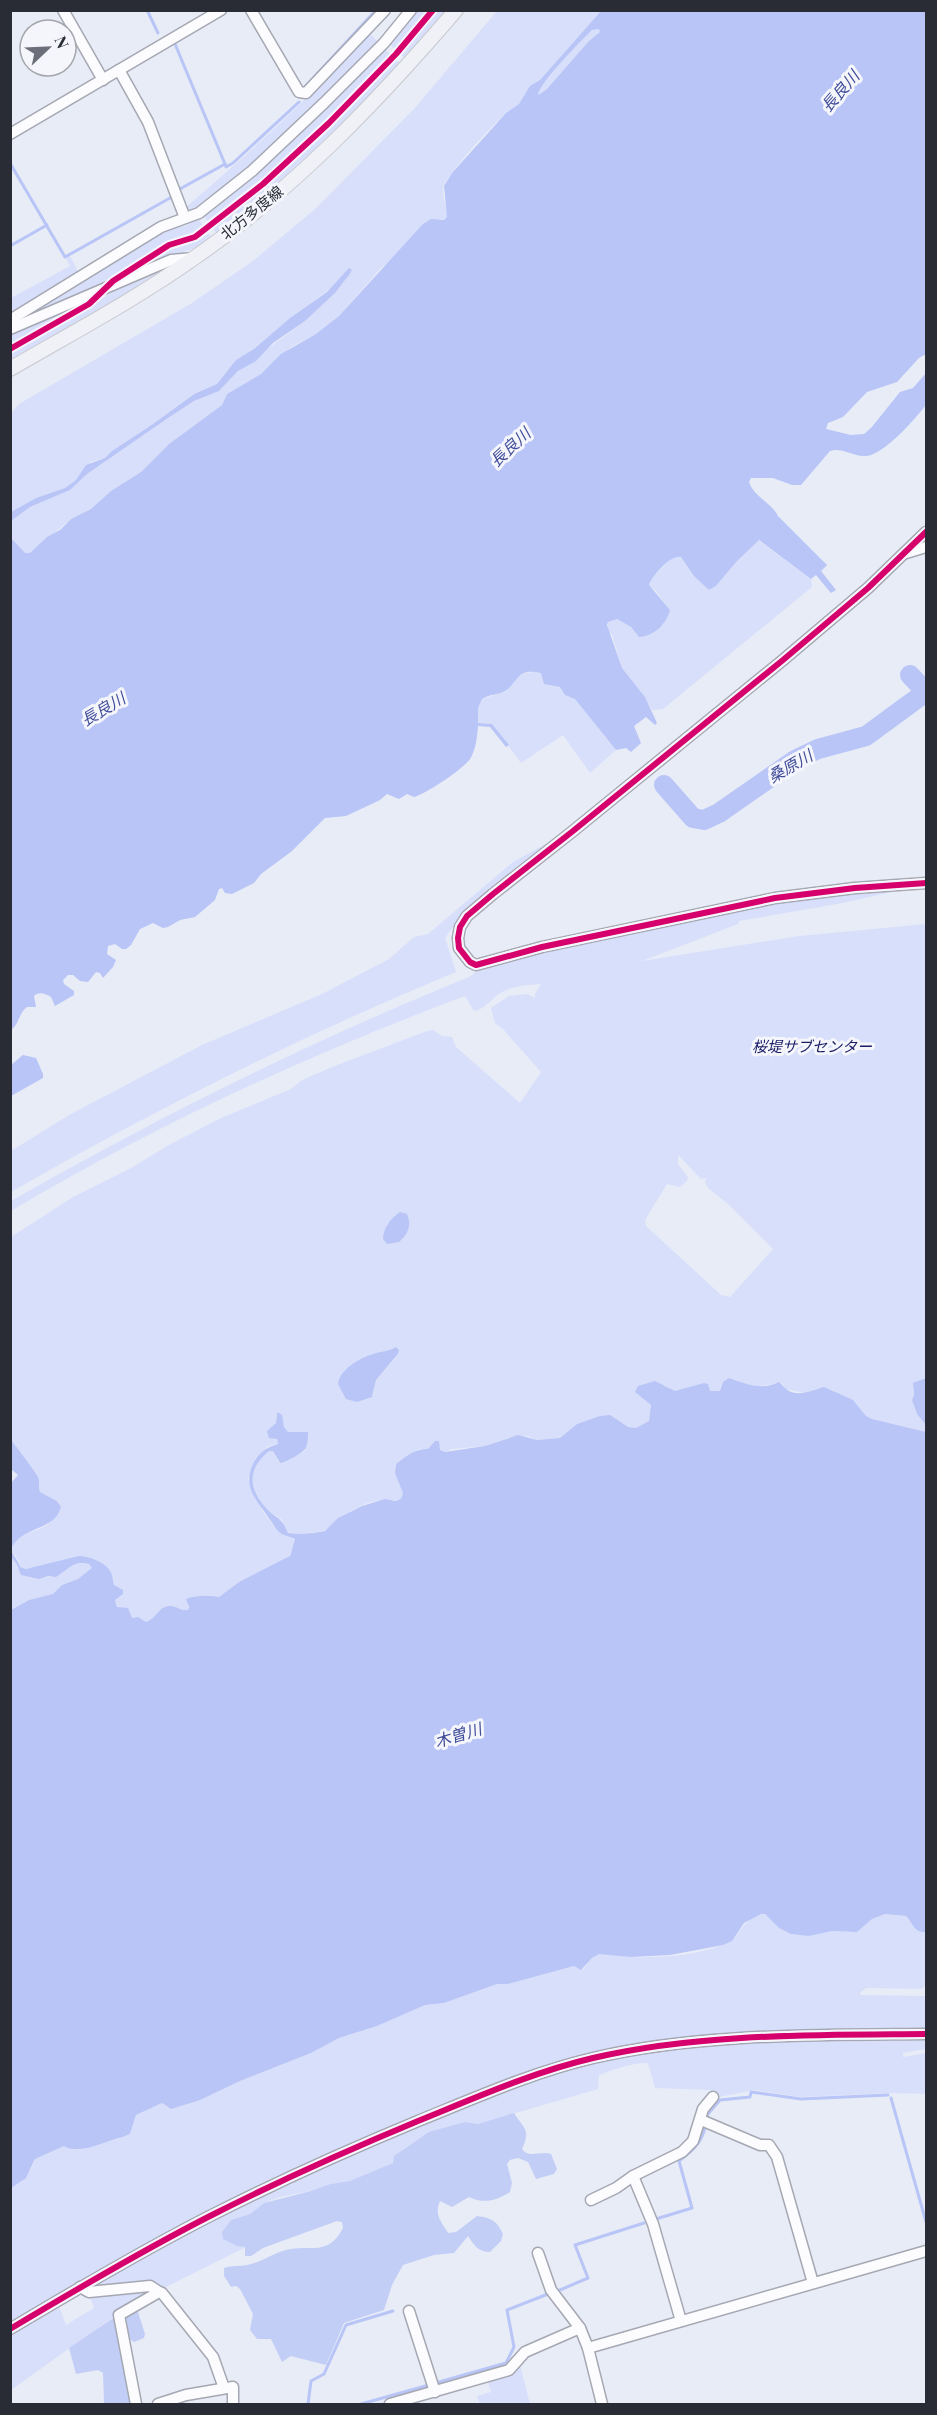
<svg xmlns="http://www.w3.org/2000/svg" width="937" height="2415" viewBox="0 0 937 2415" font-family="'Playfair Display','Noto Sans JP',serif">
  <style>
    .green { fill: #d8dffb; fill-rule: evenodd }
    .forest { fill: #c3cef7 }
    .water { fill: #b8c5f6; fill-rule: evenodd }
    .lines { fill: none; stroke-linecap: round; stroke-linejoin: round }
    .stream { stroke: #b8c5f6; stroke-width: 3 }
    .river { stroke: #b8c5f6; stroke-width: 20 }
    .minor-casing { stroke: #a5a8b2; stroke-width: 13 }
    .major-casing { stroke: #c8c9cf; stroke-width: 16 }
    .minor { stroke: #fcfcfe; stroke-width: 10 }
    .major { stroke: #f0f1f7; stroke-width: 14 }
    .cycleway-casing { stroke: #f5f6fc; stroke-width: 10 }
    .cycleway { stroke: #d6006c; stroke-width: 6 }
    .labels { text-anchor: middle; stroke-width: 6; stroke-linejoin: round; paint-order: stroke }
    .street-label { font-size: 15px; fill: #292b35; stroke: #f5f6fc }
    .park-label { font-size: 15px; font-style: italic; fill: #181c65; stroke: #f5f6fc }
    .water-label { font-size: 16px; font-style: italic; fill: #404d99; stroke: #f5f6fc }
  </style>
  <rect width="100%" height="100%" fill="#e8ecf7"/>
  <g class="green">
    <path d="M415,11H429L396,50L388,43Z"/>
    <path d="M437,11H446L406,59L400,54Z"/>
    <path d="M497,11H601L540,80C529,87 528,96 519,104C515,108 508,110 504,115C487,131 455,165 444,185C440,194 448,207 447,217L445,220L440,219L380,269L339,316L316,334L291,347L261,374L227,394L222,405L169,444L141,472L111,491L91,509L71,519L30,553L25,554L11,538V521L30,507L70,490L87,474L171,416L194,401L219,391L238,371L305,321L335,293L349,275L290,318L254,349L236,360L217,384L193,394L153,424L112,451L105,458L91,462L76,480L65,488L36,498L11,512V413L19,404L192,303L253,261L314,210L414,109Z"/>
    <path d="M599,29L600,32L589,41L546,90L538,95C539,83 581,41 592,30Z"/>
    <path d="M369,33L379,43L250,168L201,208L189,211L185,208C250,153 311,96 369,33Z"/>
    <path d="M383,47L391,55C333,115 274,171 209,223L203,215Z"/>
    <path d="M395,59L401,64C342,125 283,182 217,234L212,227C278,176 337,119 395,59Z"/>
    <path d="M198,218L204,227L193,235L169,241L85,293L11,324L164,231L188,225Z"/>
    <path d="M207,232L212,238L201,246L175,255L114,283L171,247L196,241Z"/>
    <path d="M70,256L79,273L11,315V298L70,266L66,258Z"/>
    <path d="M173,266L11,362L10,353L113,292Z"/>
    <path d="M83,304L11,346V334Z"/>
    <path d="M758,540L811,579L812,587L663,709L652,710L645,697L622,668L612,635L608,630V622L617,619L631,627L637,635C653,639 666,625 670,610L655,590L649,586C653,575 667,560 677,556L681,557L695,576L709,590L716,586L737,561Z"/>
    <path d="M535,671L543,674L544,684L560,687L565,695L575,699L616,750L590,773L563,735L521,763L492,724L477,723L478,708L482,699L506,691L517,676Z"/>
    <path d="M551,841C514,870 472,898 445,938L456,972C303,1035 154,1110 11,1192V1151L69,1115L202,1045L322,994L389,959L414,937L428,934L513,862Z"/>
    <path d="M901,890L837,904L739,921L738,924L642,961L799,936L926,924V1378L920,1380L913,1388L914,1395L912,1400L917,1414L926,1425V1432L872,1419L866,1416L853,1400L842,1397L832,1390L819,1388L805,1393L785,1389L782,1383L753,1387L732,1379L723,1382L720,1391H674L665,1385L635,1391L651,1405L649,1421L636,1428L628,1427L610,1416H600L577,1424L560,1438L537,1440L527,1436L510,1437L485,1446L452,1449L445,1452L419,1449L395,1466L403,1493L401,1499C391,1502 380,1499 368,1503C361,1505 343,1515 338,1519C334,1522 333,1527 328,1529C324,1532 297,1534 291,1534C284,1531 285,1525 281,1519C278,1516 272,1514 269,1511C250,1489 244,1471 269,1451H273L279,1463C285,1463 303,1454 306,1449C308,1445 308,1439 308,1434L305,1432H288C282,1426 283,1419 276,1413V1423L272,1426L278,1444L268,1446L256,1458L248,1479L263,1512L278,1531L295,1539L289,1557L239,1582L219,1597L209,1595L204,1597L197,1596L188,1604V1610C181,1611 176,1605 169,1606C158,1607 158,1617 146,1622L137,1617L132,1618L118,1608L115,1600L123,1594L121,1589L114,1585L113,1577L85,1556C68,1556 34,1574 20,1567L18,1559L11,1551C14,1531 36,1534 48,1524C53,1519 56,1509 59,1502L40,1492C38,1487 39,1482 37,1477C36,1474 14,1443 11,1440V1237L73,1197L133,1167L167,1146L221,1118L291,1089L302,1080L332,1067L427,1031L433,1030L442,1036L452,1037L456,1047L520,1103L541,1072L503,1029L495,1023L491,1008L509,996L527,994L535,998V994L541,984C529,985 513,986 502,992C492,997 485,1010 474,1011L465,996C308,1055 155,1125 11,1211V1201C158,1117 311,1041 469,977L476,972L542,952L775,902L857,892ZM678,1155L701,1179L706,1178L705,1182L708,1188L728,1204L773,1249L730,1297L721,1295L646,1226L645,1220L667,1184L680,1187L687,1181L688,1177L678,1164ZM396,1347L398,1348V1354L394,1360L376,1380L373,1396L361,1400L345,1370L371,1354L389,1352Z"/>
    <path d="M11,1557L16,1563L17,1568C36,1581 37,1575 56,1577L74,1564L87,1563L93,1568L78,1579L62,1585L54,1594L29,1600L11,1610Z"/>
    <path d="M761,1914H765L779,1928L791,1934L809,1936L832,1931L857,1932L872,1919L885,1914L906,1916C913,1923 915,1933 926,1932L925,1986L921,1989L866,1988L860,1993L861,1995L926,1996V2029L654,2042L593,2052L553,2064L356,2143L11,2323L10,2188C22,2183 32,2172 35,2159L64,2146L78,2150L124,2137L130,2134L136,2115L162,2103L167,2107L200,2100L240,2081L311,2053L339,2038L377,2026L425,2005L444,2003L497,1984H508L574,1966L584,1969C588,1962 592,1956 600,1954C611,1951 622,1957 632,1957C661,1958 697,1955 723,1945C740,1939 739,1922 761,1914Z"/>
    <path d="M926,2039V2049L903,2053V2057L926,2053V2094L892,2093L800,2097L754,2090L719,2097L710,2090L655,2088L648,2063C631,2063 615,2069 599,2075L598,2089L478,2124L465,2122L374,2173L350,2181L330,2184L311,2191L280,2197L264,2203L250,2214L231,2220L246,2247L160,2290L88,2288C154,2251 220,2215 289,2182C336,2159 386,2140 435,2120C487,2099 541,2073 597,2061C705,2039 816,2040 926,2039Z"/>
    <path d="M151,2290L11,2390L10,2334L59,2306L66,2325L94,2308L89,2294Z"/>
    <path d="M520,2365L530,2404H480L477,2396L491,2392L488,2382L511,2375Z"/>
  </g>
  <g class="forest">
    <path d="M514,2113C524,2129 531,2129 522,2149C529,2159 541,2150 551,2154L557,2169L554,2174L536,2179L528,2162L518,2158L510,2160L507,2164L512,2183L510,2192C496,2201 484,2204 469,2197L452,2207L440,2201C434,2215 441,2221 448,2233L456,2232L477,2216C492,2218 497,2221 503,2234L501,2241L490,2252C478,2252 474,2245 468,2236L454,2253L434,2255L403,2265L392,2285L384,2310L344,2323L326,2365L291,2356L282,2362L271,2339H257L250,2330L253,2314L240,2289L236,2286L231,2287L224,2276V2268C232,2265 242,2267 251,2264C263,2261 274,2253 286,2250C311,2244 328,2257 343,2228L342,2222L337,2221L263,2248L251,2256H245V2247L237,2246L223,2239L222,2232L231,2220L250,2214L264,2203L311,2191L330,2184L350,2181L393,2163L394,2156L429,2132L465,2122L478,2124Z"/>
    <path d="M137,2309L145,2334L144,2338L134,2342L127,2337L123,2317Z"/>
    <path d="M116,2316L133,2404H104L103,2373L98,2370L76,2374L69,2348Z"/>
  </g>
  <g class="water">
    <path d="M601,11H926V354L919,358L897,382L867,392L843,417L828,423L826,429L851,435L864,434L871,428L900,392L913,388L926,373V405C915,419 884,455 866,456C852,457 844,447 830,451L801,485H792L773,478H751L749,482C754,497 771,502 778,516L827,565L821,571L836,590L831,593L816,575L811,579L759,540L737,561L716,586L709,590L694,576L681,557C670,555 653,575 649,585L670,610C666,625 654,636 639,637L631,627L617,619L608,622L607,625L622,668L645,697L657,723L655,725L646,717L634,726L641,743L631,752L626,748L616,750L575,699L565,695L560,687L544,684L541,673C516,667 518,683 505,691C498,695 489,694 482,699L478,708V723L492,724L509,745L506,747L490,727L478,726C477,738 476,749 470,759C462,770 427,793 414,797L407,794L399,799L387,794L380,800L346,816L325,818L292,851L261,874L254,883L232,894L225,893L222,888L219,889L215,900L195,917L180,920L168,927L163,928L153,923L140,929L131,945L126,949H122L115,944L108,946L107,954L116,960L113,967L103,978L100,973L96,972L88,982L80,981L73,975H68L63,980L64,984L74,991V995L55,1006L51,997C46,994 39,991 34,996L36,1007H27C18,1014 20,1023 11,1030V538L25,553H30L47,537L60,530L71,519L91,509L111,491L141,472L169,444L222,405L227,394L261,374L281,354L316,334L339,316L423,224L431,219L444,220L447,217L444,186L452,173L506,113L519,104L530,86L540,80ZM599,29L600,32L589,41L546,90L538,95C539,83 581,41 592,30Z"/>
    <path d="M349,268L352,270L349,275L335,293L305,321L273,343L256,361L238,371L219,391L194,401L171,416L87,474L70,490L30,507L11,521V512L36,498L65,488L76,480L86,465L105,458L112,451L153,424L194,394L217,384L236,360L254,349L290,318L327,292Z"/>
    <path d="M23,1055L36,1058L43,1074V1078L11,1096V1065Z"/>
    <path d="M400,1212L407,1214C412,1226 408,1234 399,1242L387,1244L383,1239C383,1228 391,1218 400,1212Z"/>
    <path d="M396,1347L399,1350L398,1354L376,1380L372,1397L357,1402L346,1399L338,1384C340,1369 360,1358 373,1354C382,1351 388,1352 396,1347Z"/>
    <path d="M729,1378C746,1384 761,1391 779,1382C782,1384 783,1387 786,1389C797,1398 813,1390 824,1387L853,1400L866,1416L872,1419L926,1432V1932C914,1933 913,1923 906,1916L885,1914L872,1919L857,1932L832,1931L809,1936L791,1934L779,1928L765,1914H761L744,1923L732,1941L723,1945L670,1955L631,1957L599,1954L592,1958L581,1970L574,1966L508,1984H497L444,2003L425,2005L377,2026L339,2038L311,2053L240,2081L200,2100L171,2109L162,2103L136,2115L130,2134L123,2137C106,2140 80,2156 64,2146L35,2159L26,2178L11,2188V1610L29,1600L53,1594L62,1585L78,1579L92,1568L89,1564C73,1560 68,1570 56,1577L48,1576L39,1579L21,1575L16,1563L11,1557V1549C12,1555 18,1559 20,1567L26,1569L79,1556C88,1556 105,1562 110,1571C113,1575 113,1581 114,1585L123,1590V1594L115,1600L117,1607L128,1608L132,1618L138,1617L146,1622C157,1618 158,1607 169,1606C176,1605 180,1611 188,1610L189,1607L186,1599C196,1595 210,1595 219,1597L239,1582L290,1556L295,1539C290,1536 283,1536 278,1531C275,1528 273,1523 270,1520C257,1500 241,1487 254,1462C260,1451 268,1447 278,1444L277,1439L269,1438L267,1431L276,1423L277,1412L282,1415L284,1427L288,1432H308C308,1437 308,1443 306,1448C303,1453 285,1463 280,1463L273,1451H269C245,1471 249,1491 270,1512C273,1515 278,1517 281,1521C284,1524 286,1529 288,1533C297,1535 316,1533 325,1531L338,1518L362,1506L385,1499L395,1501L401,1499L403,1493L395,1473L396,1464C407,1456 414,1449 428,1449L435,1441H439L440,1450L445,1452L485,1446L518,1435L537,1440L560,1438L577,1424L600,1416L610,1415L628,1427L636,1428L649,1421L651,1405L635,1392L638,1386L655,1381L675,1391L704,1383L708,1384L710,1391H720L723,1382Z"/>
    <path d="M926,1378V1425L917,1414L912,1400L914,1395L913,1383Z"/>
    <path d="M11,1440C13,1442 37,1474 38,1477C40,1482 38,1487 40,1492L57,1501L61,1507C54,1532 22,1525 11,1549V1483L18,1475L11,1469Z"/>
  </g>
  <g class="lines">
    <g class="stream">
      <path d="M147,10L158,33"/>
      <path d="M175,44L225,164"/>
      <path d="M304,88L376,10"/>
      <path d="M10,163L65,257L170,198"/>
      <path d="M178,190L225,164L226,167L233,163L299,102"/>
      <path d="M10,246L47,225"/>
      <path d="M891,2098L926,2222"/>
      <path d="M707,2118L708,2114L720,2100L750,2097L751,2092L801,2099L888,2095"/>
      <path d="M656,2219L692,2208L679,2161C691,2152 702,2143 705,2127"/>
      <path d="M560,2290L588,2278L575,2245L644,2223"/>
      <path d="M439,2382L506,2363L514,2347L507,2310L548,2294"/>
      <path d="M308,2404L311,2381L324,2374L346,2325L393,2311"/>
      <path d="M361,2404L429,2385"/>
    </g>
    <g class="river">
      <path d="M910,675L926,692"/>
      <path d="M664,785L693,818L704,820L719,813L795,760L818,749L866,736L926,692"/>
    </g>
    <defs>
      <g id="minor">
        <path d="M63,10L103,80"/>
        <path d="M251,10L299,92L306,93L385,10"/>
        <path d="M119,70L148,122L185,218"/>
        <path d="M10,134L221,10"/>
        <path d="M10,320L161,227L199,213L252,171L324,103L384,43L411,10"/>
        <path d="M10,329L171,260L194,258"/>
        <path d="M926,532L868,588L783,660L573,831L493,894L467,916L460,927L458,938L459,948L470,962L476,965L542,947L775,898L855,888L926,883"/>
        <path d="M906,553L926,547"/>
        <path d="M701,2120L760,2145H769L777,2157L813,2283"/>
        <path d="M633,2176L653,2224L681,2321"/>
        <path d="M591,2200L616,2188L633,2176L682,2152L693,2141L703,2109L713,2097"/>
        <path d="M538,2253L551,2290L580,2328L588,2348L602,2404"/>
        <path d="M80,2287L89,2292L150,2286L159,2292L119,2315L136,2404"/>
        <path d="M159,2292L162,2293L213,2357L224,2388"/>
        <path d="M409,2311L435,2392"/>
        <path d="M10,2329C77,2289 143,2250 212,2215C279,2181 348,2150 418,2121C475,2098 533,2072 593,2058C699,2033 818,2035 926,2034"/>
        <path d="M588,2348L926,2251"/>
        <path d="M158,2404L186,2395L233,2387V2404"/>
        <path d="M390,2404L509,2370L525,2352L580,2328"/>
      </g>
      <path id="major" d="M10,369C72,333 136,299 194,258C293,190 378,101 456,10"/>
    </defs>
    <use href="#minor" class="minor-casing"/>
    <use href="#major" class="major-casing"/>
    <use href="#minor" class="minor"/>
    <use href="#major" class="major"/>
    <defs>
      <g id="cycleway">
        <path d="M10,349L89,304L113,281L169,245L195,237L263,184L329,123L396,54L433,10"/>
        <path d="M926,532L868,588L783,660L573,831L493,894L467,916L460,927L458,938L459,948L470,962L476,965L542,947L775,898L855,888L926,883"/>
        <path d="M10,2329C77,2289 143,2250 212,2215C279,2181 348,2150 418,2121C475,2098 533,2072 593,2058C699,2033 818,2035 926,2034"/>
      </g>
    </defs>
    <use href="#cycleway" class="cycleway-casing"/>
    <use href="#cycleway" class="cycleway"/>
  </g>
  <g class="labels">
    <g class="street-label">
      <text transform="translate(252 213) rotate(-39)" y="5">北方多度線</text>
    </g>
    <g class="park-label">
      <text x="812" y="1052">桜堤サブセンター</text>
    </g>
    <g class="water-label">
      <text transform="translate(840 91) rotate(-49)" y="6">長良川</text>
      <text transform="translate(510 447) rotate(-43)" y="6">長良川</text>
      <text transform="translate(103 709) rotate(-31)" y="6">長良川</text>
      <text transform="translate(790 766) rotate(-30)" y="6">桑原川</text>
      <text transform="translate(458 1735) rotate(-17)" y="6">木曽川</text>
    </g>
  </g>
  <rect width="937" height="2415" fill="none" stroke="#292b35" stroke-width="24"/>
  <g transform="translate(48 48) rotate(67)"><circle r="28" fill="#f5f6fc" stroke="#a3a5ac" stroke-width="1.5"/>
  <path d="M0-4.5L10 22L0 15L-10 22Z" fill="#6c6f79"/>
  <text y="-9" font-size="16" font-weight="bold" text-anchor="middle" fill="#292b35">N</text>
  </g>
</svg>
